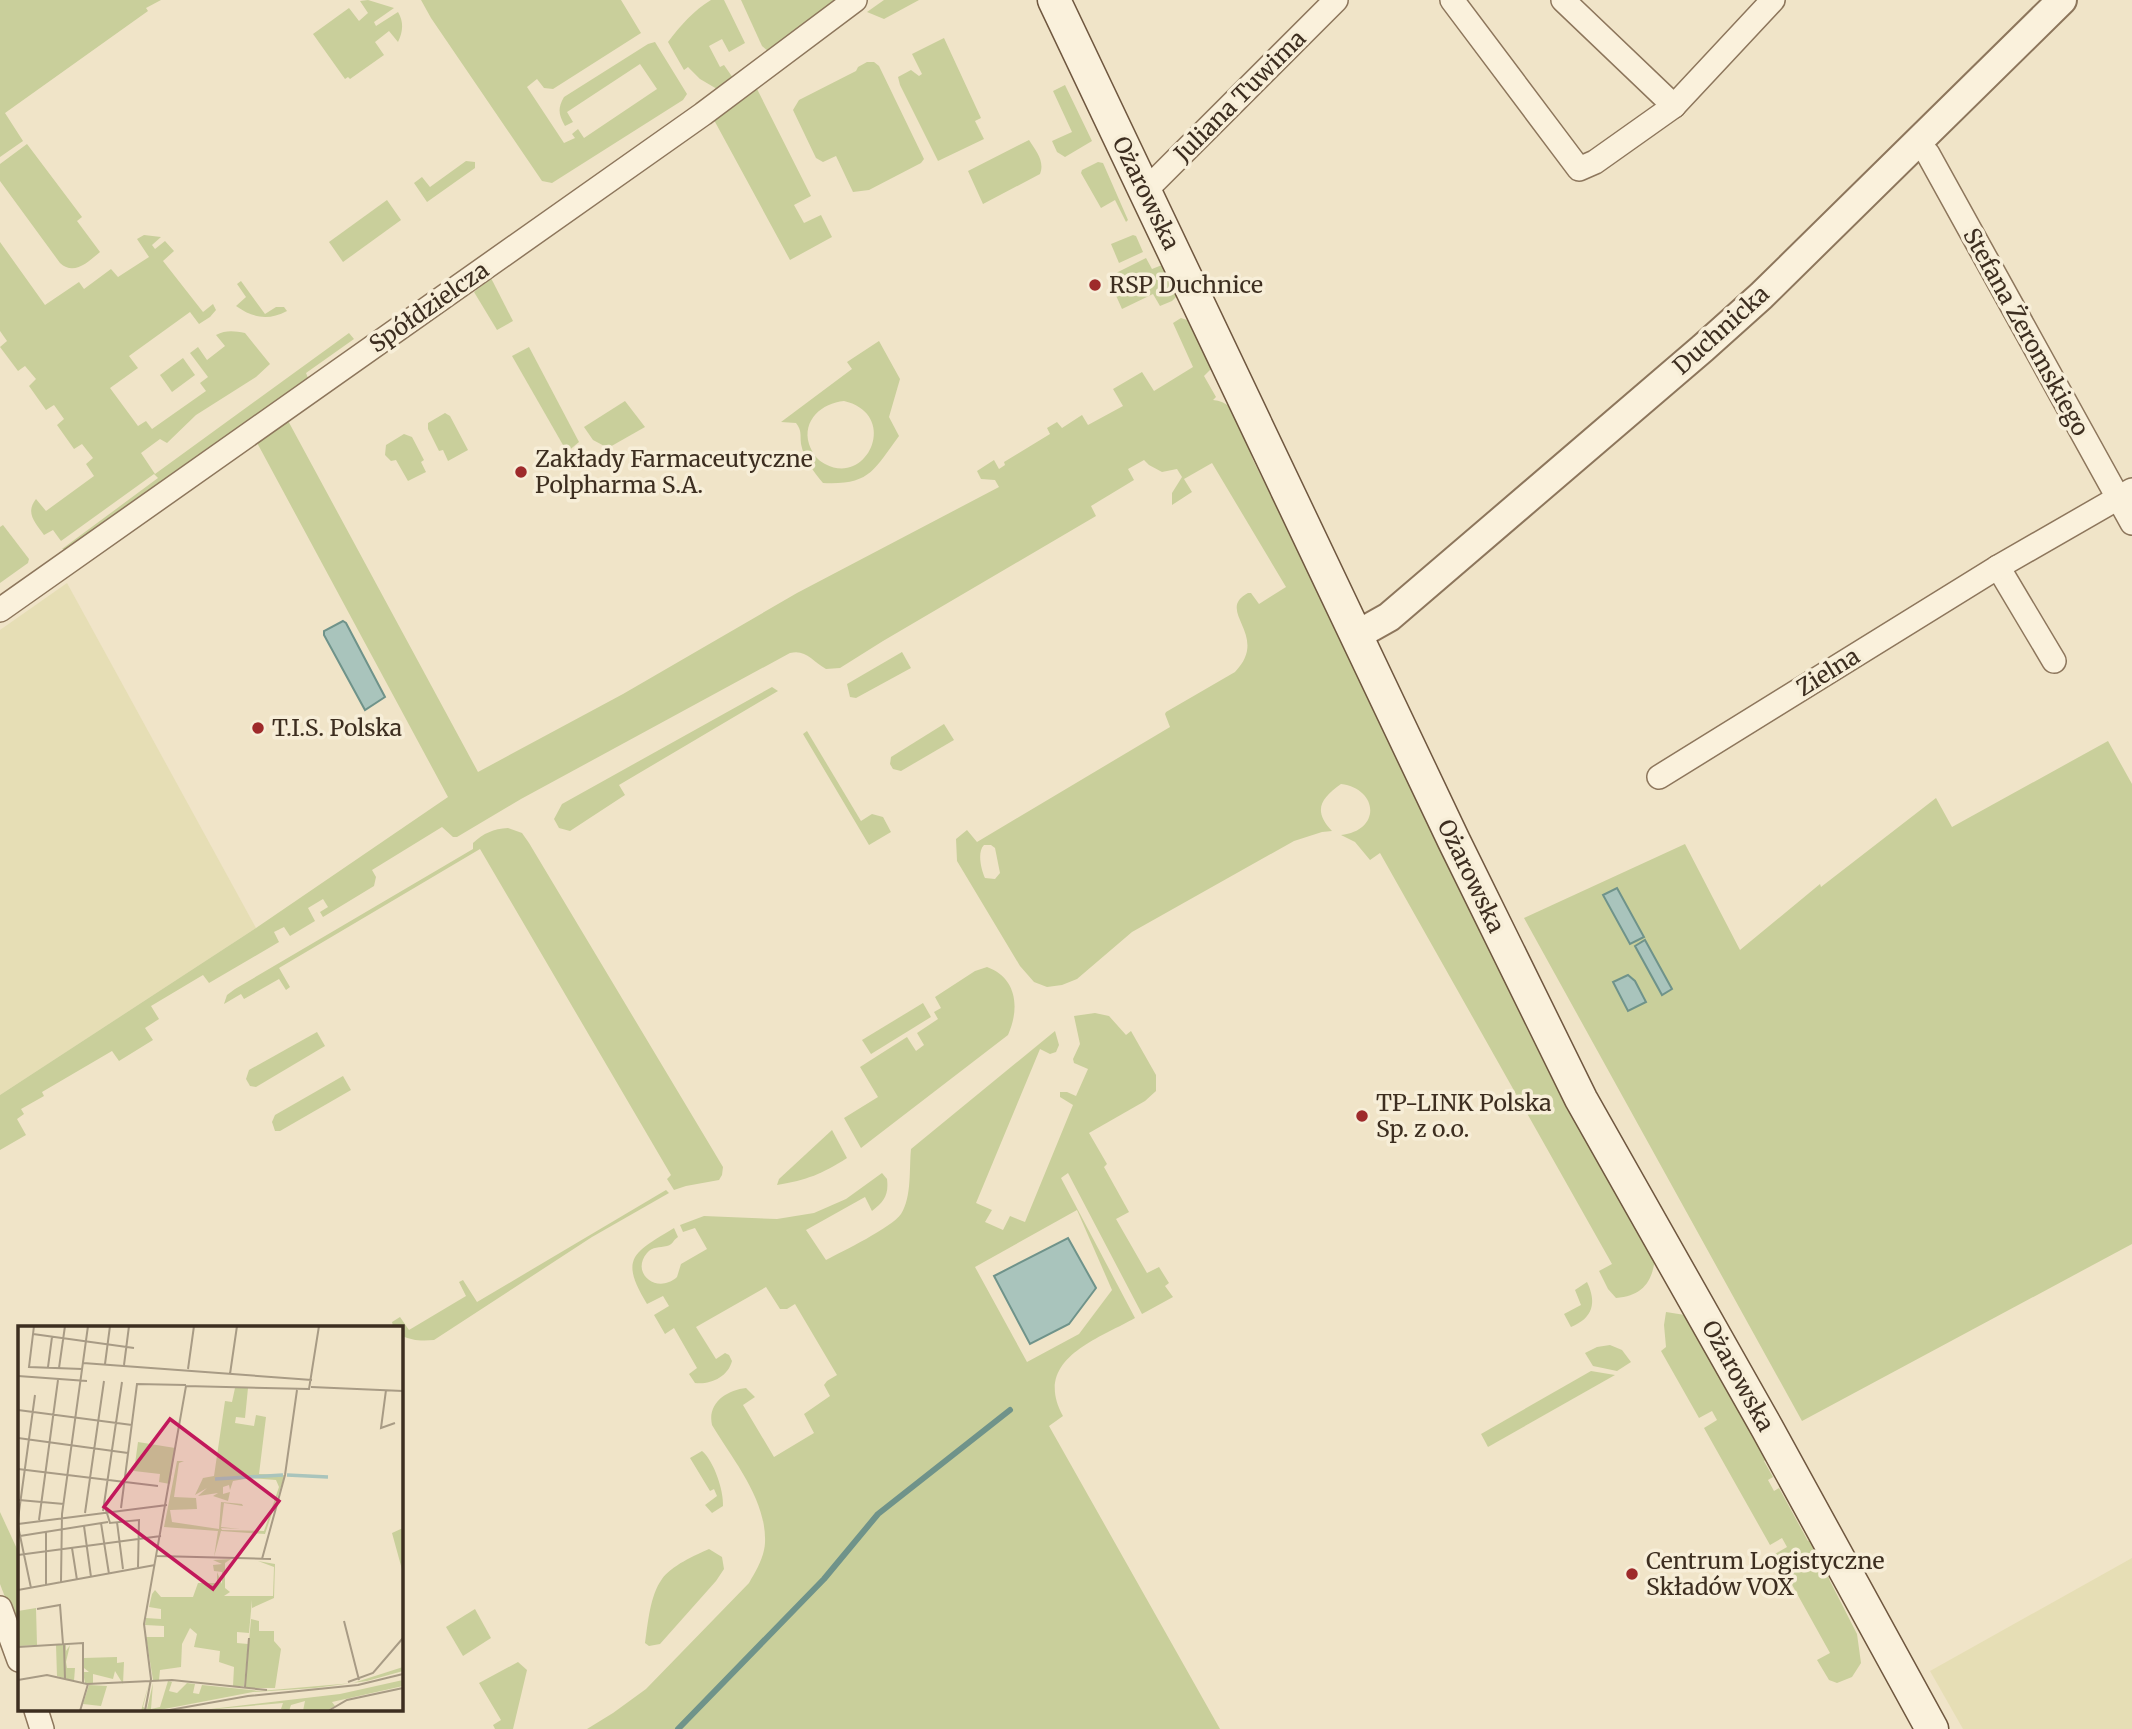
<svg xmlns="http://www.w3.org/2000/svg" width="2132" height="1729" viewBox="0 0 2132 1729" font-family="Merriweather,serif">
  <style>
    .farmland { fill: #e6deb5 }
    .green { fill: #c9cf9b; fill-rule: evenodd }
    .water { fill: #a9c4bc; stroke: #6f938a; stroke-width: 2 }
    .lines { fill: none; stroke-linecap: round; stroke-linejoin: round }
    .stream { stroke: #6f938a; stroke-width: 6 }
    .minor-casing { stroke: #8d765c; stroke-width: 26 }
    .tertiary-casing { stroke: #8d765c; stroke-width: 32 }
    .secondary-casing { stroke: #6f573f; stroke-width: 35 }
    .minor { stroke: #faf1dc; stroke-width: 23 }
    .tertiary { stroke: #faf1dc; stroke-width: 28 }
    .secondary { stroke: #faf1dc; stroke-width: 32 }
    .poi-dot { fill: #9e2a2b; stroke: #f7eed8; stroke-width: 2.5 }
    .labels { text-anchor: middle; stroke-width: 7; stroke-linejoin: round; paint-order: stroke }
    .street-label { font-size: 23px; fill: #3d2e20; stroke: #f7eed8 }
    .poi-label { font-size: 23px; fill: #3d2e20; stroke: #f7eed8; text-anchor: start }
    .inset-river { fill: none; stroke: #a9c4bc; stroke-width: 3.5 }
    .inset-road { fill: none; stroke: #a89b85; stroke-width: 2 }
    .view { fill: #c2185b; fill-opacity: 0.15; stroke: #c2185b; stroke-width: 3.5 }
    .inset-edge { fill: none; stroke: #3d2e20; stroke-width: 3.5 }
  </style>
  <rect width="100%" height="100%" fill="#f0e4c8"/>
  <g class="farmland">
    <path d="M67,583L256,928L0,1095V630Z"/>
    <path d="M2132,1558V1729H1963L1930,1671Z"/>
  </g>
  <g class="green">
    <path d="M0,0H161L146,8L148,11L5,113L23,141L0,157Z"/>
    <path d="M368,0L394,8L374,22L376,26L398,12C404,22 403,32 398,42L389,31L375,42L384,55L350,79L348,77L345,79L313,34L349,8L359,21L368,13L360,1Z"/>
    <path d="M421,0H621L641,33L553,89L544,88L537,79L527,87L564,143L575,138L572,134L578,129L584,138L657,89L640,64L567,112L573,122L565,126C559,115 557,109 564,97L648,44L655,42L687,94L683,100L552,183L542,181L431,18Z"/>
    <path d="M711,0H724L745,43L729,52L722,39L709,46L720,67L724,65L733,78L717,89L700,79L688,67L684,70L668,42C681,25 693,11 711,0Z"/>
    <path d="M741,0H837L769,52L762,46Z"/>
    <path d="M884,0H919L884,19L867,12Z"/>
    <path d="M944,38L981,118L975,121L984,139L938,161L900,85L898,77L911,70L919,76L922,74L912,54Z"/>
    <path d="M867,62H874L879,66L924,159L921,163L869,190L853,192L836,156L823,162L816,158L793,110L799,100L856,71L858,67Z"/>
    <path d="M1065,85L1092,141L1065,157L1057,152L1052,141L1072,132L1053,91Z"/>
    <path d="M757,89L811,196L794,205L804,223L821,215L832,237L790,260L714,120Z"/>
    <path d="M1029,140C1036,151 1045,161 1040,174L983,204L968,171Z"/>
    <path d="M27,144L82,217L77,221L100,252C88,262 74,276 60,263L0,181V164Z"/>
    <path d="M466,161L475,162V168L427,202L414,183L422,177L430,187Z"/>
    <path d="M1098,162L1103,163L1128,220L1126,222L1115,200L1101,208L1081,173L1082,170Z"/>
    <path d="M387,200L401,220L343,262L329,242Z"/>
    <path d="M144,235L161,237L152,245L155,249L165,241L174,251L163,261L203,312L213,304L216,310L210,317L199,324L190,312L129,356L138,368L110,388L138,426L146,421L152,429L206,391L200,383L208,377L190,353L198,347L207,360L225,346L216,335C226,330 234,331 245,333L270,364L256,377L196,415L167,443L160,439L141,453L155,474L349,333L354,339L306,373L308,378L75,546L69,549H62L158,478L154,474L61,541L53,530L44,535C35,522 25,513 36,499L46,511L94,476L86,464L93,458L82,444L74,449L57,425L64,419L54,405L46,410L29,386L36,379L25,366L18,371L0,347L7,341L0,331V242L45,305L79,282L84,289L111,269L118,277L149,257L137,239Z"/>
    <path d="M1133,235L1136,236L1143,252L1119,263L1111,244Z"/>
    <path d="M1146,258L1152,269L1162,265L1177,296L1172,301L1160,306L1153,294L1122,309L1109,280L1118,272Z"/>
    <path d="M491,278L513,321L497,330L474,292Z"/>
    <path d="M241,281L265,314L276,307H284L287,311C268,321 253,318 236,306L246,297L237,284Z"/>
    <path d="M1181,318L1190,321L1212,368L1204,376L1216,397L1213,400C1241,402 1246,438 1253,460L1655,1257C1653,1281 1643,1296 1616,1298L1608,1289L1599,1271L1612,1264L1380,853L1370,860L1355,842L1341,835C1381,831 1379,789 1341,784C1320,799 1313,811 1332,831L1322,832L1294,841L1132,932L1077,979L1062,985L1047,987L1034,982L1020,966L957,861L956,839L967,830L977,842L1170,727L1165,714L1166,712L1235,672C1271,635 1214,611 1248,593H1251L1259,604L1286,587L1212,463L1184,479L1192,492L1172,505V493L1182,477L1177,469L1162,472L1149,465L1144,460L1128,469L1134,480L1091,506L1096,516L883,641L840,668L826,669C812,661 806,649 790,653L521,799L457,837H453L442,827L372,870L376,877L374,886L323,917L320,912L328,907L323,899L308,908L315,921L290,936L284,927L274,932L279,942L209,983L203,975L151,1006L159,1019L145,1028L153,1040L119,1061L112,1051L42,1092L44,1096L21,1109L24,1114L17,1119L26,1135L0,1150V1095L256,928L448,797L255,439L286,417L478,772L623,694L797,593L999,487L995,480L981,479L977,471L994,460L999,469L1005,465L1004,462L1050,434L1047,428L1057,422L1062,428L1082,415L1088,425L1123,406L1113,389L1142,372L1154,391L1193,367L1173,323ZM984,845H991L995,848L1000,873L995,879L985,878C981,869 977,852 984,845Z"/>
    <path d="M879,341L900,379L889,417L899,436C873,471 870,485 823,483C813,471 804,459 801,444C800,434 802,431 796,423L781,422L852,369L847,362ZM844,401C900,414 868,487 825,464C817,460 812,453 809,444C802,420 822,403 844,401Z"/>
    <path d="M529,347L579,442L567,452L512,356Z"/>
    <path d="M183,358L195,375L172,392L160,375Z"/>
    <path d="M625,401L645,427L608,448L593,440L584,427Z"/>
    <path d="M445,413L450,416L468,450L448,461L443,450L439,451L428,429V423Z"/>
    <path d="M404,434L412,437L424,460L421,462L426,472L408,481L396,460L391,461L385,455L386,445Z"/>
    <path d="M3,525L29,559L28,563L0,583V527Z"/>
    <path d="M902,652L911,668L856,698L850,697L847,684Z"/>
    <path d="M772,687L778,691L619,785L625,795L570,831L559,828L554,819L562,804Z"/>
    <path d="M944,724L954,740L901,771L893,769L890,764L891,757Z"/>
    <path d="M807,731L861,821L872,814L883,817L891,832L869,845L803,734Z"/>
    <path d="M2108,741L2132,784V1244L1802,1421L1524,918L1685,844L1740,950L1820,884L1821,887L1936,798L1952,827Z"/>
    <path d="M508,828L522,833L529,843L723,1167L722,1175L719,1180L686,1186L674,1190L667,1179L671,1175L480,849L279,968L290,987L286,990L279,979L244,999L241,994L224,1004L227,995L235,989L473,849V843C484,833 493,829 508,828Z"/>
    <path d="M987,967C1017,978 1020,1008 1008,1035L861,1148L844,1118L878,1097L860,1067L907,1037L916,1051L924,1045L917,1033L938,1019L934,1012L941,1008L935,997L975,971Z"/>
    <path d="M923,1003L931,1017L871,1054L862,1040Z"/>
    <path d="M1095,1013L1109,1016L1126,1035L1131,1031L1156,1075V1091L1145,1101L1089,1133L1107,1164L1104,1167L1129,1212L1116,1219L1147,1273L1159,1267L1169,1283L1165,1286L1173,1297L1142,1314L1068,1173L1061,1178L1135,1318C1096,1340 1032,1360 1063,1416L1049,1426L1220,1729H587L613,1713L646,1689L749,1583C756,1571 764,1558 765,1543C767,1500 733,1460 712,1425C707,1403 727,1390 746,1388L755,1397L743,1405L774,1457L814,1433L804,1414L830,1396L824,1385L827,1381L837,1375L795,1304L787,1309H780L766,1287L696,1327L716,1359L725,1353L729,1355L732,1361C728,1377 710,1385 695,1383L689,1374L697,1368L674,1328L665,1334L654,1315L669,1306L663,1296L647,1304C619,1258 633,1253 674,1228L678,1237C672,1241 674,1244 667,1246C659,1248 653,1246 647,1253C630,1273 657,1295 677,1277L681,1264L707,1249L695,1228L683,1232L680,1225L704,1216L777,1219L814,1213L846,1199L882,1173L887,1179C889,1195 884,1202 872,1211L865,1197L806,1230L826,1260C843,1251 891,1228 901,1214C912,1197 909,1168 911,1149L1055,1031L1059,1045L1056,1052L1050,1054L1040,1049L976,1203L992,1210L985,1222L1003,1230L1010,1216L1025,1222L1073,1105L1060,1097V1092H1067L1076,1096L1088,1069L1074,1063L1073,1059L1080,1044L1074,1016ZM1077,1210L1112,1290L1079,1334L1027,1362L975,1267Z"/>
    <path d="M317,1032L325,1046L256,1087L250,1086L246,1079L249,1070Z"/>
    <path d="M343,1076L351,1090L280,1131H275L272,1122L275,1115Z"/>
    <path d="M832,1130L847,1158C822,1174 807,1180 777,1185L779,1179Z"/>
    <path d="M666,1190L669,1193L592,1237L434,1340C423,1341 411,1341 401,1335V1328L393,1326L392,1322L400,1317L409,1330L466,1296L459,1282L463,1280L477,1302Z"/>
    <path d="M1587,1282C1597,1303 1593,1318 1571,1327L1564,1314L1581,1305L1575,1290Z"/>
    <path d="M1666,1312L1685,1315L1697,1325L1771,1457L1764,1461L1773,1477L1768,1480L1774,1491L1779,1488L1808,1541L1815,1537L1830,1581L1857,1634L1861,1663L1852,1677L1837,1683L1829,1680L1817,1660L1830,1653L1775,1554L1787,1547L1782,1538L1770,1545L1704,1428L1717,1420L1712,1411L1699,1418L1661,1351L1666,1347L1664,1325Z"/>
    <path d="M1610,1345L1622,1350L1631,1362L1617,1371L1593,1366L1585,1353L1597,1347Z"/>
    <path d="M1591,1371L1615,1375L1488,1447L1481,1434Z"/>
    <path d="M702,1451C714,1461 724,1491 723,1506L712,1513L705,1505L717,1496L714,1489L710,1491L690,1458Z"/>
    <path d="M0,1512L18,1551L19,1634L0,1584Z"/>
    <path d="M709,1549L722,1557L724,1569L716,1581L660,1644L649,1646L645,1643C648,1623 650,1595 662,1579C671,1566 695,1555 709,1549Z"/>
    <path d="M475,1609L491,1638L463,1656L446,1627Z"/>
    <path d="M518,1662L527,1670L513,1729H495L493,1725L501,1720L479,1683Z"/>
  </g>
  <g class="water">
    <path d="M343,621L346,623L385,697L365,710L324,635V631Z"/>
    <path d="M1617,888L1644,937L1630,944L1603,895Z"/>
    <path d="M1645,940L1672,989L1662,995L1635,946Z"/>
    <path d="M1628,975L1635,981L1646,1002L1628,1011L1613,982Z"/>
    <path d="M1068,1238L1096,1288L1069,1324L1030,1344L994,1276Z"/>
  </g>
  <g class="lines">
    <path class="stream" d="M678,1729L824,1579L878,1514L1010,1410"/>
    <defs>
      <g id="minor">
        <path d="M1452,0L1579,169L1595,162L1674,106L1773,0"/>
        <path d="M1563,0L1674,106"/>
        <path d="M1917,142L1928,154L2132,523"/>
        <path d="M1145,191L1336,0"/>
        <path d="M1998,567L2054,661"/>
        <path d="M0,610L703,114L855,0"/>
        <path d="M1659,777L1998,567L2132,490"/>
        <path d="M0,1608L19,1660"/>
        <path d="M36,1710L42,1729"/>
      </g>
      <path id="tertiary" d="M1357,635L1389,617L1703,348L1761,296L2062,0"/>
      <path id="secondary" d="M1054,0L1454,841L1581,1099L1767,1428L1932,1729"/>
    </defs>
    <use href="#minor" class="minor-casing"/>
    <use href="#tertiary" class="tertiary-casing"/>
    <use href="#secondary" class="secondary-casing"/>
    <use href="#minor" class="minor"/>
    <use href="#tertiary" class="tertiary"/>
    <use href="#secondary" class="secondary"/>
  </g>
  <g class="poi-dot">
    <circle cx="1095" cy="285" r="7"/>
    <circle cx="521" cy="472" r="7"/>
    <circle cx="258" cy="728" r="7"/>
    <circle cx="1362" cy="1116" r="7"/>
    <circle cx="1632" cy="1574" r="7"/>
  </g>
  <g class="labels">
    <g class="street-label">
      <text transform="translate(1240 96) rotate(-45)" y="8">Juliana Tuwima</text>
      <text transform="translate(1146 193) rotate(64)" y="8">Ożarowska</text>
      <text transform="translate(429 307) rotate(-35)" y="8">Spółdzielcza</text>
      <text transform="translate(1721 330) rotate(-42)" y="8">Duchnicka</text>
      <text transform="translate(2026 332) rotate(61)" y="8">Stefana Żeromskiego</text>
      <text transform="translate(1828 672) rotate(-32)" y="8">Zielna</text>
      <text transform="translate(1471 876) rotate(64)" y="8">Ożarowska</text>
      <text transform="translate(1738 1376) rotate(61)" y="8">Ożarowska</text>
    </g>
    <g class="poi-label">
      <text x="1109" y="293">RSP Duchnice</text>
      <text x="535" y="467">Zakłady Farmaceutyczne<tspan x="535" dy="26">Polpharma S.A.</tspan></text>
      <text x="272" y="736">T.I.S. Polska</text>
      <text x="1376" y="1111">TP-LINK Polska<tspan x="1376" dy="26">Sp. z o.o.</tspan></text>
      <text x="1646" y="1569">Centrum Logistyczne<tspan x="1646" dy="26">Składów VOX</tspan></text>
    </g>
  </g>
  <g transform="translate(18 1326)">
    <rect width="385" height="385" fill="#f0e4c8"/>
    <path d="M217,62H230L227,92L218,91L217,97L236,100L238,89L248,91L241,148L267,149L247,208L203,205L196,231L200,205L146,201L159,135H166L161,137L156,171L178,172L179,183L152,184L154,196L201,203L203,176L224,178L225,180L206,177L203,201L222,203L203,202L204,204L246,205L261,161L258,154L232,152L215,155L212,164L211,159L205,161V168L212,166L210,175L195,170L200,167L180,170L189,162L177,169L185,152L196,150L207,75L214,76ZM120,116L157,122L152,158L141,156L142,148L116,145ZM385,202V247L374,207ZM213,233L207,237V262L212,266L206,270H255L256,241L240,235L257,238L256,272L234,282V274L231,307L219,306V317L230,318L226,360H215L216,341L201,336L202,325L176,321L179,308L172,302L164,318L163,341L142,344L141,354H135L128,311H146V300L127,299L128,292L143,293V283L131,281L134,268L137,264L143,271H175L180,257H199V246L204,258V246L196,245L195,239L204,238L195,234ZM18,282L19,319L0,320V285ZM233,293L241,295V305H256V315L263,323L257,362H227ZM38,319H48V325L52,319L48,336L49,342H57L56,355L39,350ZM99,331V337L106,336L105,358L97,345L95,353L75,348V357H67L65,346H71L66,342V332ZM385,341V345L349,355L297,362L235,366L136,385H123L131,357L125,381L129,383L135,357L133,383L142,381L150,355L154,356L151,365L159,367L169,357L177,358L175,367L181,368L184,359L242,365L335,357ZM385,354V360L314,376L317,380L308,385H285L287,375L273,379L271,385L263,383L265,377L176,385L322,368ZM71,359L89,360L83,380L65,378Z" fill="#c9cf9b"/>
    <path class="inset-river" d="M269,149L310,151M197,153L265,149"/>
    <path class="inset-road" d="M16,0L11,41L64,43M15,8L116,22M65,37L294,54M87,38L92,0M106,39L111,0M30,41L34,11M41,42L47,0M170,43L176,0M212,48L219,0M0,50L69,55M293,61L385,65M368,64L363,102L377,97M0,84L114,99M0,112L110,127M0,143L140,160M1,174L46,178M103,182L119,58L168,59M88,184L92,197L121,194L120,241M85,185L104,56M67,187L86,55M0,193L17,69M21,194L40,54M99,196L105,243M83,197L91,248M0,198L149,179M0,200L13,262M66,200L73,251M28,206V259M2,210L90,196M54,222L59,254M0,229L143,210M139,230L253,233M244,233L267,149L279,64M43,256L44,188L70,0M0,264L137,239M19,283L42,279L45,318M326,295L341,354M46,318L47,353M0,321L65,317V358M0,354L29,349L69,358L154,354L249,364M330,356L355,347L385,312M227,361L231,312M62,385L70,358M127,385L133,353L126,298L168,60L291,63L301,0M146,385L230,370L340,359L385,348M310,385L329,374L385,362"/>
    <path class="view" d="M152,93L261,175L195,263L86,181Z"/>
    <rect width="385" height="385" class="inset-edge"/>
  </g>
</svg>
